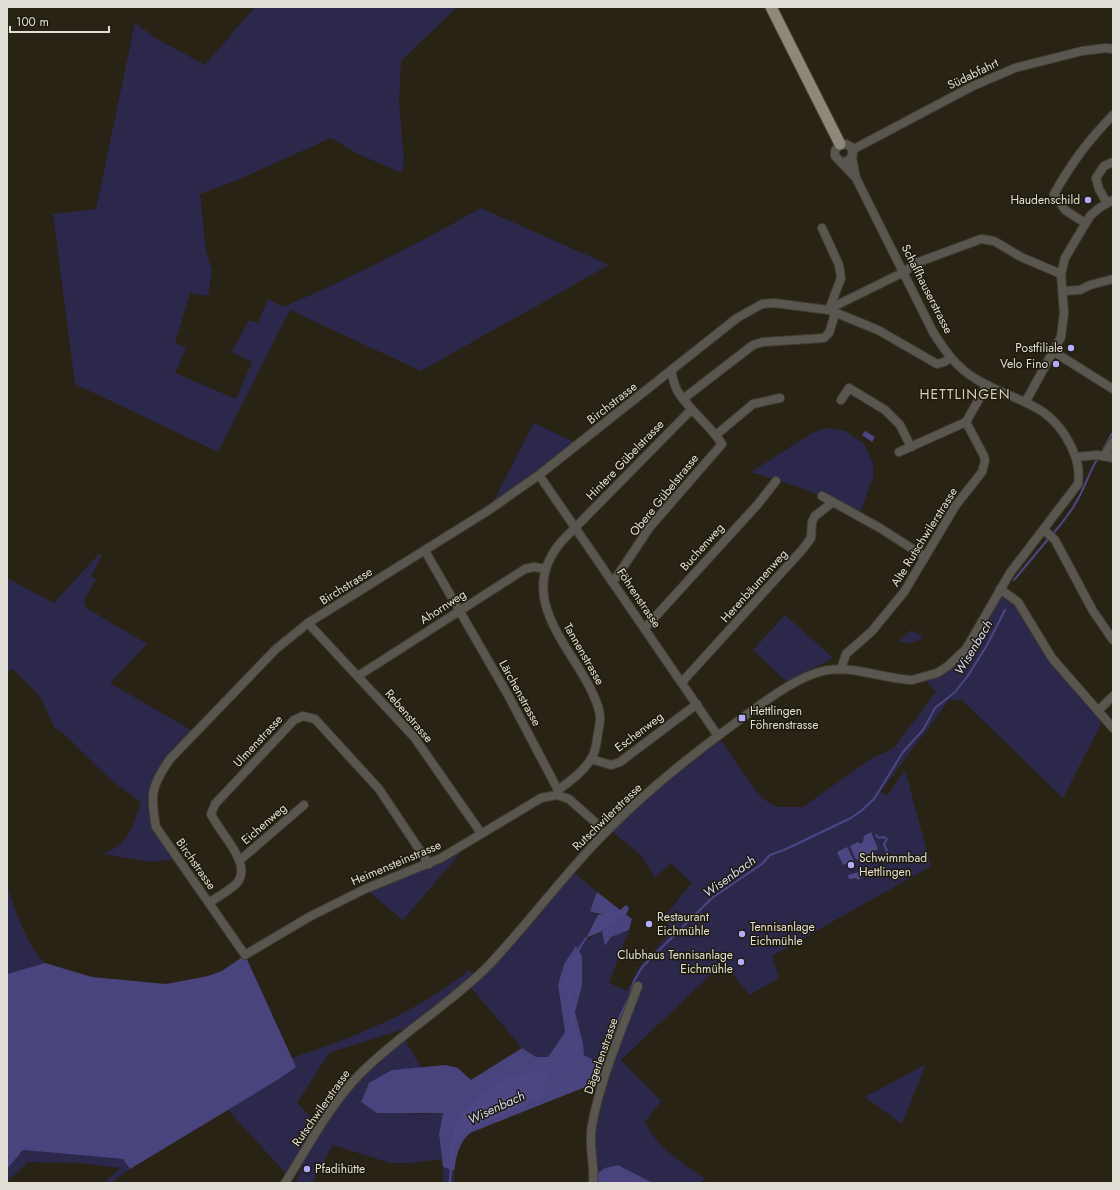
<svg xmlns="http://www.w3.org/2000/svg" width="1120" height="1190" viewBox="0 0 1120 1190" font-family="Jost,sans-serif">
  <style>
    .green { fill: #2b284c }
    .forest { fill: #49437e }
    .water { fill: #4c4782 }
    .lines { fill: none; stroke-linecap: round; stroke-linejoin: round }
    .stream { stroke: #4c4782; stroke-width: 2 }
    .minor-casing { stroke: #423d30; stroke-width: 10 }
    .major-casing { stroke: #423d30; stroke-width: 13 }
    .minor { stroke: #59564f; stroke-width: 8 }
    .major { stroke: #8d887a; stroke-width: 11 }
    .poi-dot { fill: #b1adfa; stroke: #1e1a0c; stroke-width: 1.5 }
    .labels { text-anchor: middle; stroke-width: 3; stroke-linejoin: round; paint-order: stroke }
    .street-label { font-size: 12px; fill: #e1ded5; stroke: #1e1a0c }
    .poi-label { font-size: 12px; fill: #e1ded5; stroke: #1e1a0c; text-anchor: start }
    .water-label { font-size: 13px; font-style: italic; fill: #d8d7fc; stroke: #1e1a0c }
    .quarter-label { font-size: 14px; letter-spacing: 1px; fill: #d5cebc; stroke: #1e1a0c }
  </style>
  <rect width="100%" height="100%" fill="#282315"/>
  <g class="green">
    <path d="M255,7L456,8L401,61L399,103L404,161L402,173L358,154L331,138L235,181L200,194L206,251L212,271L208,296L190,293L175,343L186,348L175,373L236,399L252,362L232,352L249,320L258,323L268,299L283,307C351,278 416,245 481,208L609,265L421,371L290,310L218,452L75,384L53,214L96,209L135,23L157,39L205,65Z"/>
    <path d="M534,423L578,444L489,510Z"/>
    <path d="M826,428L846,431L865,445L873,464V477L859,516L808,490L751,472L812,433Z"/>
    <path d="M99,554L102,556L91,576L96,580L86,596L84,604L88,609L147,644L110,683L196,733L170,759L151,803L156,827L177,859L151,862L103,854C129,844 133,826 141,802L111,780L63,733L54,727L39,695L13,669L7,673V578L54,603Z"/>
    <path d="M1000,589L1009,594L1037,636L1104,718L1063,798L961,699L958,701L950,699L881,791L887,796L905,770L931,866L772,956L779,978L750,995L723,963L621,1060L661,1101L645,1122C658,1149 682,1162 705,1179L700,1183H653L618,1165L594,1176L590,1146L609,1062L596,1061L584,1055L583,1043L575,1012L582,986L558,985L565,1032L548,1057H536L522,1048L468,984L409,1032L404,1029L329,1053L297,1103L321,1127L357,1077L403,1036L421,1068L392,1070L412,1114L443,1113L439,1134L442,1159L412,1163H390L333,1145L312,1183H296L303,1163L300,1160L289,1177L227,1109L279,1079L296,1067L292,1058C343,1041 393,1022 439,992C449,985 459,979 468,970L476,976L571,870L597,892L590,911L598,915L586,937L588,939L602,931L605,946L611,937L629,930L609,983L627,991L638,969L669,934L667,913L692,883L671,863L655,878L642,856L609,829L718,736L756,791L765,800L777,807H803L869,760L894,748L936,692L924,678L958,657Z"/>
    <path d="M785,615L833,658L787,682L753,650Z"/>
    <path d="M911,630L923,637C916,644 910,643 901,642L900,641Z"/>
    <path d="M473,838L403,920L365,889L429,864Z"/>
    <path d="M7,887C17,914 25,942 45,963L7,974Z"/>
    <path d="M926,1064L902,1124L865,1097Z"/>
    <path d="M23,1150L124,1159L130,1169L111,1183H103L121,1168L78,1163L28,1162L7,1182V1169Z"/>
    <path d="M443,1167L454,1171V1183H443Z"/>
  </g>
  <g class="forest">
    <path d="M597,892L632,919L629,930L611,937L605,946L602,931L622,916C610,913 600,916 590,911Z"/>
    <path d="M576,946L582,956V986L575,1012L583,1043L584,1055L596,1061L609,1062L603,1080L470,1133C458,1144 457,1155 454,1171L443,1167L439,1134L443,1113H377L361,1102L369,1083L392,1070L446,1065L458,1068L471,1080L522,1048L536,1057H548L565,1032L558,985L564,964Z"/>
    <path d="M245,955L296,1067L279,1079L130,1169L123,1159L23,1150L7,1169V974L45,963L92,977L166,984L208,976L222,971Z"/>
    <path d="M618,1165L653,1183H593L594,1176L605,1168Z"/>
  </g>
  <g class="water">
    <path d="M865,431L875,437L872,442L862,435Z"/>
    <path d="M871,832L878,849L856,860L850,846L858,842L860,844L863,842L864,836Z"/>
    <path d="M847,847L854,861L843,865L837,852Z"/>
    <path d="M859,872L863,877L858,880L856,878L849,879L848,875Z"/>
    <path d="M626,905L629,908L627,913L602,931L586,938L598,915L619,911Z"/>
    <path d="M538,1071L546,1072L545,1091L539,1097L463,1132L456,1141L453,1140C452,1112 491,1083 516,1075C523,1073 531,1072 538,1071Z"/>
  </g>
  <g class="lines">
    <g class="stream">
      <path d="M1101,453L1113,432"/>
      <path d="M1052,535C1060,525 1069,515 1075,504C1085,489 1088,473 1098,458"/>
      <path d="M1014,580L1049,538"/>
      <path d="M876,835L879,838L884,837L887,839L884,844L887,851L885,859L887,860L893,858"/>
      <path d="M546,1072L562,1066L570,1060L576,1052L578,1040L573,1023L566,977L580,947L586,938"/>
      <path d="M466,1131L539,1097L545,1091H564L590,1082L601,1061L603,1052L616,1027L620,1016L629,998L634,981L643,966L712,898L762,864L770,855L784,850L851,818L861,811L874,799L903,752L923,730L935,708L955,692L967,677L986,647L1005,610"/>
      <path d="M450,1183L452,1145L455,1139"/>
    </g>
    <defs>
      <g id="minor">
        <path d="M852,150L973,86L1015,68L1082,51L1106,48L1113,49"/>
        <path d="M841,162L848,161L853,155L851,147L846,144L838,146L835,151V156L856,178"/>
        <path d="M1107,203L1099,189L1096,178L1104,166L1113,162"/>
        <path d="M1085,223L1065,210L1054,194C1072,162 1088,141 1113,115"/>
        <path d="M822,228L839,265L841,278L829,310"/>
        <path d="M1063,291L1080,290L1090,285L1113,279"/>
        <path d="M829,310L835,306L904,272L916,263L981,239L994,241L1021,257L1061,274"/>
        <path d="M1054,352L1113,389"/>
        <path d="M683,399L753,345L763,342L824,338L829,333L835,314"/>
        <path d="M841,400L849,388L885,410L900,425L911,447"/>
        <path d="M1026,401L1061,337L1064,313L1061,274L1065,258L1090,216L1099,208L1113,200"/>
        <path d="M716,435L753,404L780,398"/>
        <path d="M899,452L966,422"/>
        <path d="M1104,456L1113,442"/>
        <path d="M1076,457L1097,455L1113,458"/>
        <path d="M539,475L718,736"/>
        <path d="M822,496L880,528L925,557"/>
        <path d="M1044,530L1055,540L1093,611L1113,640"/>
        <path d="M425,551L508,695L558,790L557,795L569,799L606,832"/>
        <path d="M613,582L650,527L722,444C710,425 690,411 678,392C674,386 673,377 671,371"/>
        <path d="M1000,589L1018,602L1052,658L1113,728"/>
        <path d="M308,623L414,737L481,833"/>
        <path d="M645,628L758,504L776,481"/>
        <path d="M841,669L846,654L872,631L904,592L956,505L982,472L985,461L984,456L966,422L987,385"/>
        <path d="M358,676L525,569L534,567L545,569"/>
        <path d="M682,682L802,550L811,538L812,522L815,516L833,502"/>
        <path d="M1098,711L1113,696"/>
        <path d="M591,759L611,765L620,762L697,704"/>
        <path d="M558,790C570,781 583,772 591,759C596,752 597,741 598,733C599,728 600,723 600,718C600,707 593,694 588,684C563,638 518,594 561,542L691,410"/>
        <path d="M557,795L541,798L441,858L365,889L309,917L245,955L156,827C150,795 151,786 170,759L276,649L308,623L489,510L539,475L737,318L762,304L774,303L829,310L878,330L937,364L944,362L951,358"/>
        <path d="M240,860L304,805"/>
        <path d="M209,903C217,897 227,892 235,885C256,866 219,833 211,814L215,804L294,720L303,716L315,719L379,789L429,864"/>
        <path d="M285,1183C308,1147 329,1106 359,1075C398,1035 448,1006 488,966C529,923 563,875 605,833C643,794 690,756 734,724C759,706 787,683 816,673C847,662 881,679 912,680L937,673L948,666L966,649L1010,573L1078,484C1080,469 1077,459 1071,446C1048,399 1014,403 976,379C957,368 945,351 933,332L856,178L852,158"/>
        <path d="M593,1183C595,1164 588,1145 592,1125C601,1077 621,1032 638,986"/>
      </g>
      <path id="major" d="M771,7L840,144"/>
    </defs>
    <use href="#minor" class="minor-casing"/>
    <use href="#major" class="major-casing"/>
    <use href="#minor" class="minor"/>
    <use href="#major" class="major"/>
  </g>
  <g class="poi-dot">
    <circle cx="1088" cy="200" r="4"/>
    <circle cx="1071" cy="348" r="4"/>
    <circle cx="1056" cy="364" r="4"/>
    <rect x="738" y="714" width="8" height="8" rx="2"/>
    <circle cx="851" cy="865" r="4"/>
    <circle cx="649" cy="924" r="4"/>
    <circle cx="742" cy="934" r="4"/>
    <circle cx="741" cy="962" r="4"/>
    <circle cx="307" cy="1169" r="4"/>
  </g>
  <g class="labels">
    <g class="street-label">
      <text transform="translate(973 74) rotate(-26)" y="4">Südabfahrt</text>
      <text transform="translate(927 289) rotate(63)" y="4">Schaffhauserstrasse</text>
      <text transform="translate(612 403) rotate(-38)" y="4">Birchstrasse</text>
      <text transform="translate(625 460) rotate(-46)" y="4">Hintere Gübelstrasse</text>
      <text transform="translate(664 495) rotate(-51)" y="4">Obere Gübelstrasse</text>
      <text transform="translate(924 537) rotate(-58)" y="4">Alte Rutschwilerstrasse</text>
      <text transform="translate(702 547) rotate(-48)" y="4">Buchenweg</text>
      <text transform="translate(346 586) rotate(-32)" y="4">Birchstrasse</text>
      <text transform="translate(754 586) rotate(-48)" y="4">Herenbäumenweg</text>
      <text transform="translate(639 598) rotate(56)" y="4">Föhrenstrasse</text>
      <text transform="translate(443 607) rotate(-33)" y="4">Ahornweg</text>
      <text transform="translate(584 654) rotate(60)" y="4">Tannenstrasse</text>
      <text transform="translate(520 693) rotate(61)" y="4">Lärchenstrasse</text>
      <text transform="translate(409 716) rotate(49)" y="4">Rebenstrasse</text>
      <text transform="translate(639 732) rotate(-37)" y="4">Eschenweg</text>
      <text transform="translate(258 741) rotate(-47)" y="4">Ulmenstrasse</text>
      <text transform="translate(607 817) rotate(-44)" y="4">Rutschwilerstrasse</text>
      <text transform="translate(264 824) rotate(-41)" y="4">Eichenweg</text>
      <text transform="translate(396 863) rotate(-23)" y="4">Heimensteinstrasse</text>
      <text transform="translate(196 864) rotate(55)" y="4">Birchstrasse</text>
      <text transform="translate(601 1056) rotate(-71)" y="4">Dägerlenstrasse</text>
      <text transform="translate(321 1108) rotate(-55)" y="4">Rutschwilerstrasse</text>
    </g>
    <g class="poi-label">
      <text x="1080" y="204" text-anchor="end">Haudenschild</text>
      <text x="1063" y="352" text-anchor="end">Postfiliale</text>
      <text x="1048" y="368" text-anchor="end">Velo Fino</text>
      <text x="750" y="715">Hettlingen<tspan x="750" dy="14">Föhrenstrasse</tspan></text>
      <text x="859" y="862">Schwimmbad<tspan x="859" dy="14">Hettlingen</tspan></text>
      <text x="657" y="921">Restaurant<tspan x="657" dy="14">Eichmühle</tspan></text>
      <text x="750" y="931">Tennisanlage<tspan x="750" dy="14">Eichmühle</tspan></text>
      <text x="733" y="959" text-anchor="end">Clubhaus Tennisanlage<tspan x="733" dy="14">Eichmühle</tspan></text>
      <text x="315" y="1173">Pfadihütte</text>
    </g>
    <g class="water-label">
      <text transform="translate(973 647) rotate(-59)" y="5">Wisenbach</text>
      <text transform="translate(729 876) rotate(-36)" y="5">Wisenbach</text>
      <text transform="translate(496 1107) rotate(-25)" y="5">Wisenbach</text>
    </g>
    <g class="quarter-label">
      <text x="965" y="399">HETTLINGEN</text>
    </g>
  </g>
  <rect width="1120" height="1190" fill="none" stroke="#e1ded5" stroke-width="16"/>
  <path d="M10 26v6h99v-6" fill="none" stroke="#e1ded5" stroke-width="2"/>
  <text x="16" y="26" font-size="12" fill="#e1ded5" stroke="#1e1a0c" stroke-width="3" paint-order="stroke">100 m</text>
</svg>
